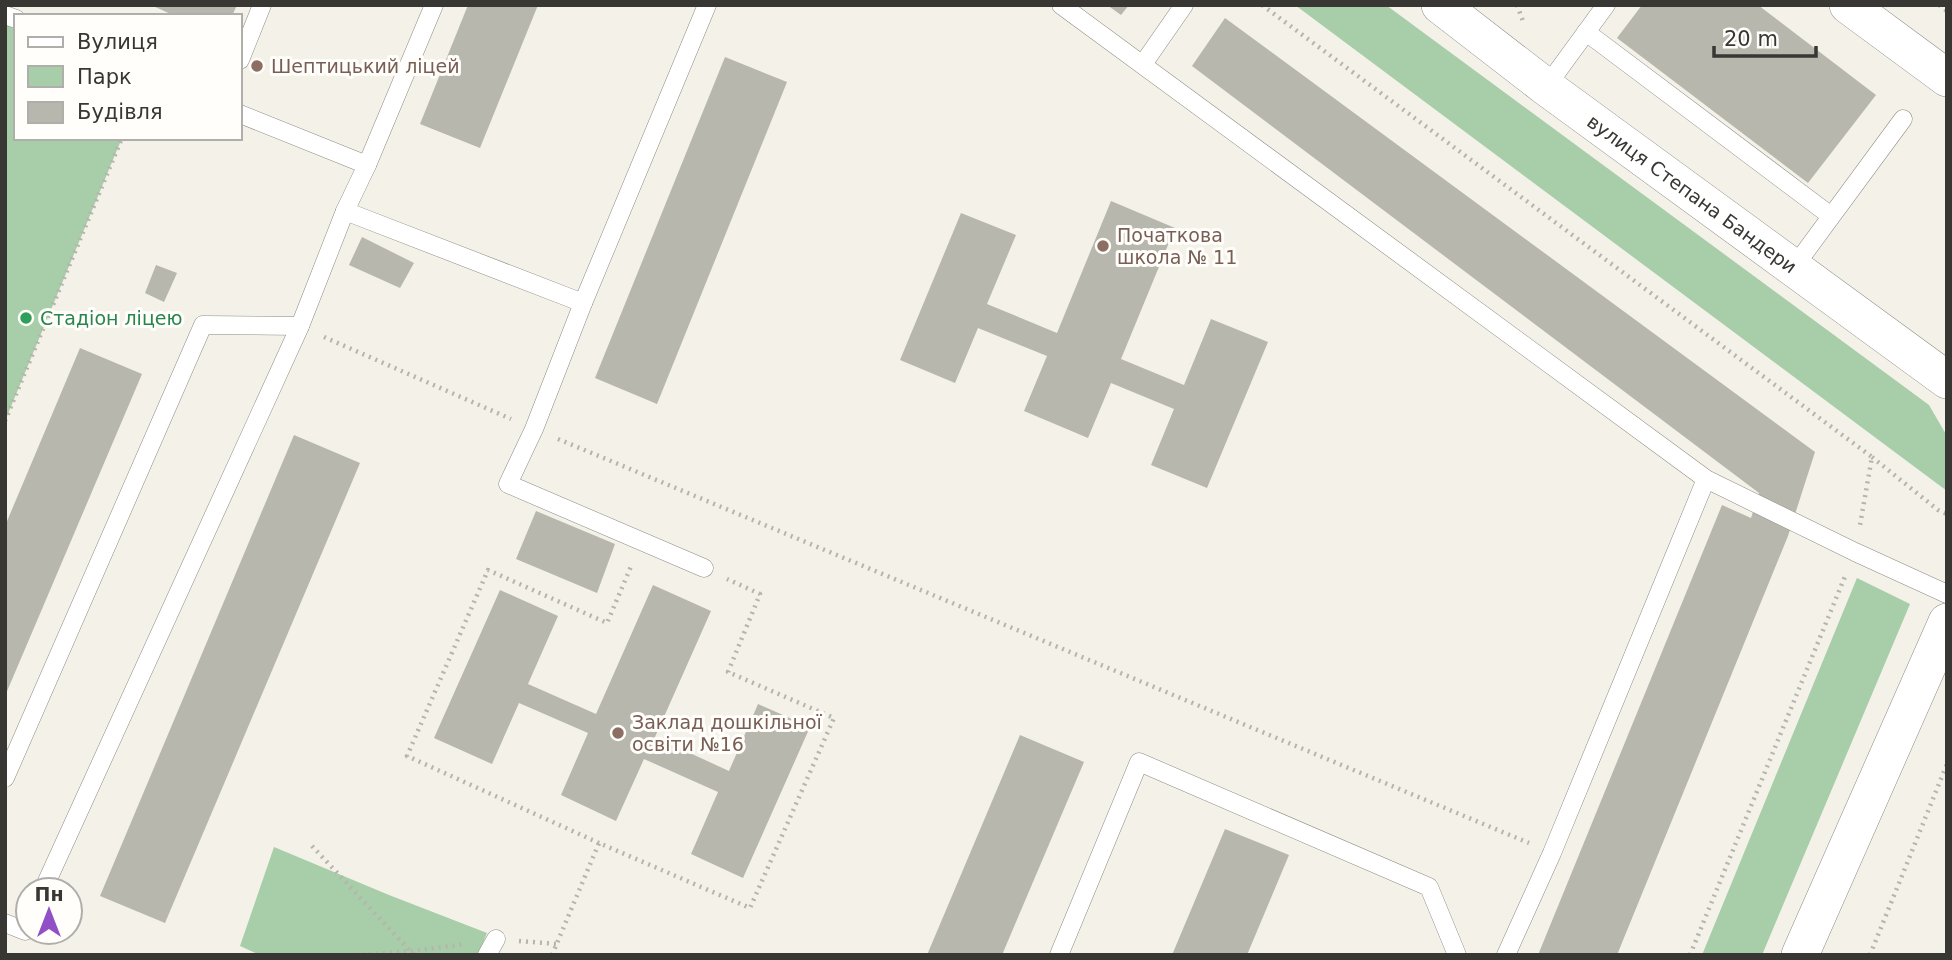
<svg xmlns="http://www.w3.org/2000/svg" width="1952" height="960" viewBox="0 0 1952 960" font-family="'DejaVu Sans',sans-serif">
  <style>
    .green { fill: #a7cea8 }
    .building { fill: #b8b7ae }
    .lines { fill: none; stroke-linecap: round; stroke-linejoin: round }
    .service-casing { stroke: #8e8c84; stroke-width: 19 }
    .minor-casing { stroke: #8e8c84; stroke-width: 38 }
    .path { stroke: #b6b4ad; stroke-width: 4.5; stroke-dasharray: 2 5; stroke-linecap: butt }
    .service { stroke: #fff; stroke-width: 18 }
    .minor { stroke: #fff; stroke-width: 37 }
    .education-dot { fill: #8d6e63; stroke: #fffefb; stroke-width: 2.5 }
    .leisure-dot { fill: #2e9e5b; stroke: #fffefb; stroke-width: 2.5 }
    .labels { text-anchor: middle; stroke-width: 6; stroke-linejoin: round; paint-order: stroke }
    .education-label { font-size: 19px; fill: #785e54; stroke: #fffefb; text-anchor: start }
    .street-label { font-size: 19px; fill: #383734; stroke: #fffefb }
    .leisure-label { font-size: 19px; fill: #27864d; stroke: #fffefb; text-anchor: start }
  </style>
  <rect width="100%" height="100%" fill="#f3f1e8"/>
  <g class="green">
    <path d="M1295,5H1386L1929,405L1947,436V491Z"/>
    <path d="M5,15L16,20V138H122L5,421Z"/>
    <path d="M1857,578L1910,604L1762,955H1702Z"/>
    <path d="M274,847L389,895L487,933L478,955H260L240,946Z"/>
  </g>
  <g class="building">
    <path d="M151,5H237L232,16H175Z"/>
    <path d="M468,5H538L480,148L420,124Z"/>
    <path d="M1107,5H1129L1121,15Z"/>
    <path d="M1642,5H1758L1876,95L1808,183L1617,38Z"/>
    <path d="M1225,18L1815,452L1788,536L1617,955H1538L1722,505L1751,518L1759,493L1192,66Z"/>
    <path d="M725,57L787,82L657,404L595,378Z"/>
    <path d="M1111,201L1175,228L1121,359L1184,385L1211,319L1268,342L1207,488L1151,465L1174,409L1111,383L1088,438L1024,411L1047,356L978,328L955,383L900,360L961,213L1016,235L987,304L1057,333Z"/>
    <path d="M362,237L414,263L400,288L349,265Z"/>
    <path d="M156,265L177,273L164,302L145,293Z"/>
    <path d="M80,348L142,374L5,696V526Z"/>
    <path d="M294,435L360,463L165,923L100,896Z"/>
    <path d="M536,511L615,544L597,593L516,559Z"/>
    <path d="M653,585L711,611L655,737L729,771L758,704L810,727L743,878L691,854L718,792L644,759L616,821L561,795L588,733L519,703L492,764L434,738L500,590L558,616L528,684L596,714Z"/>
    <path d="M1020,735L1084,762L1002,955H927Z"/>
    <path d="M1225,829L1289,855L1247,955H1172Z"/>
  </g>
  <g class="lines">
    <defs>
      <g id="service">
        <path d="M1061,5L1706,479L1855,552L1947,594"/>
        <path d="M5,15L16,19"/>
        <path d="M1586,32L1831,216"/>
        <path d="M240,60L262,5"/>
        <path d="M1143,64L1184,5"/>
        <path d="M1546,87L1606,5"/>
        <path d="M240,114L367,165"/>
        <path d="M345,211L583,303L707,5"/>
        <path d="M1794,267L1903,119"/>
        <path d="M583,303L534,429L508,484L704,568"/>
        <path d="M5,778L203,325L300,326"/>
        <path d="M43,890L300,326L345,211L367,165L434,5"/>
        <path d="M5,923L25,931L28,923"/>
        <path d="M487,955L496,939"/>
        <path d="M1059,955L1139,762L1429,887L1457,955"/>
        <path d="M1506,955L1552,853L1706,479"/>
      </g>
      <g id="minor">
        <path id="s1" d="M1440,5L1546,87L1947,380"/>
        <path d="M1848,5L1947,78"/>
        <path d="M1800,955L1947,622"/>
      </g>
    </defs>
    <use href="#service" class="service-casing"/>
    <use href="#minor" class="minor-casing"/>
    <g class="path">
      <path d="M1262,5L1872,457L1860,525"/>
      <path d="M1517,5L1524,24"/>
      <path d="M1939,5L1947,11"/>
      <path d="M324,337L511,419"/>
      <path d="M5,421L122,138"/>
      <path d="M558,439L1529,843"/>
      <path d="M1872,457L1938,510L1947,514"/>
      <path d="M599,843L407,756L488,570L607,623L632,564"/>
      <path d="M312,846L414,955"/>
      <path d="M519,941L557,944"/>
      <path d="M355,955L412,951L465,944"/>
      <path d="M552,955L599,843L750,908L834,718L728,672L760,594L727,579"/>
      <path d="M1690,955L1846,574"/>
      <path d="M1870,955L1947,764"/>
    </g>
    <use href="#service" class="service"/>
    <use href="#minor" class="minor"/>
  </g>
  <g class="education-dot">
    <circle cx="257" cy="66" r="7"/>
    <circle cx="1103" cy="246" r="7"/>
    <circle cx="618" cy="733" r="7"/>
  </g>
  <circle class="leisure-dot" cx="26" cy="318" r="7"/>
  <g class="labels">
    <g class="education-label">
      <text x="271" y="73">Шептицький ліцей</text>
      <text x="1117" y="242">Початкова<tspan x="1117" dy="22">школа № 11</tspan></text>
      <text x="632" y="729">Заклад дошкільної<tspan x="632" dy="22">освіти №16</tspan></text>
    </g>
    <g class="street-label">
      <text dy="7" stroke="none"><textPath href="#s1" startOffset="315">вулиця Степана Бандери</textPath></text>
    </g>
    <g class="leisure-label">
      <text x="40" y="325">Стадіон ліцею</text>
    </g>
  </g>
  <rect width="1952" height="960" fill="none" stroke="#383734" stroke-width="14"/>
  <rect x="14" y="14" width="228" height="126" fill="#fffefb" stroke="#afaeab" stroke-width="2"/>
  <rect x="28" y="37" width="35" height="10" fill="#ffffff" stroke="#afaeab" stroke-width="2"/>
  <text x="77" y="49" font-size="21" fill="#383734">Вулиця</text>
  <rect x="28" y="66" width="35" height="21" fill="#a7cea8" stroke="#afaeab" stroke-width="2"/>
  <text x="77" y="84" font-size="21" fill="#383734">Парк</text>
  <rect x="28" y="102" width="35" height="21" fill="#b8b7ae" stroke="#afaeab" stroke-width="2"/>
  <text x="77" y="119" font-size="21" fill="#383734">Будівля</text>
  <g transform="translate(49 911)"><circle r="33" fill="#fffefb" stroke="#afaeab" stroke-width="2"/>
  <path d="M0-5L12 26L0 18L-12 26Z" fill="#9150c5"/>
  <text y="-10" font-size="19" font-weight="bold" text-anchor="middle" fill="#383734">Пн</text>
  </g>
  <path d="M1714 46v10h102v-10" fill="none" stroke="#383734" stroke-width="3.5"/>
  <text x="1724" y="46" font-size="21" fill="#383734" stroke="#fffefb" stroke-width="5" paint-order="stroke">20 m</text>
</svg>
